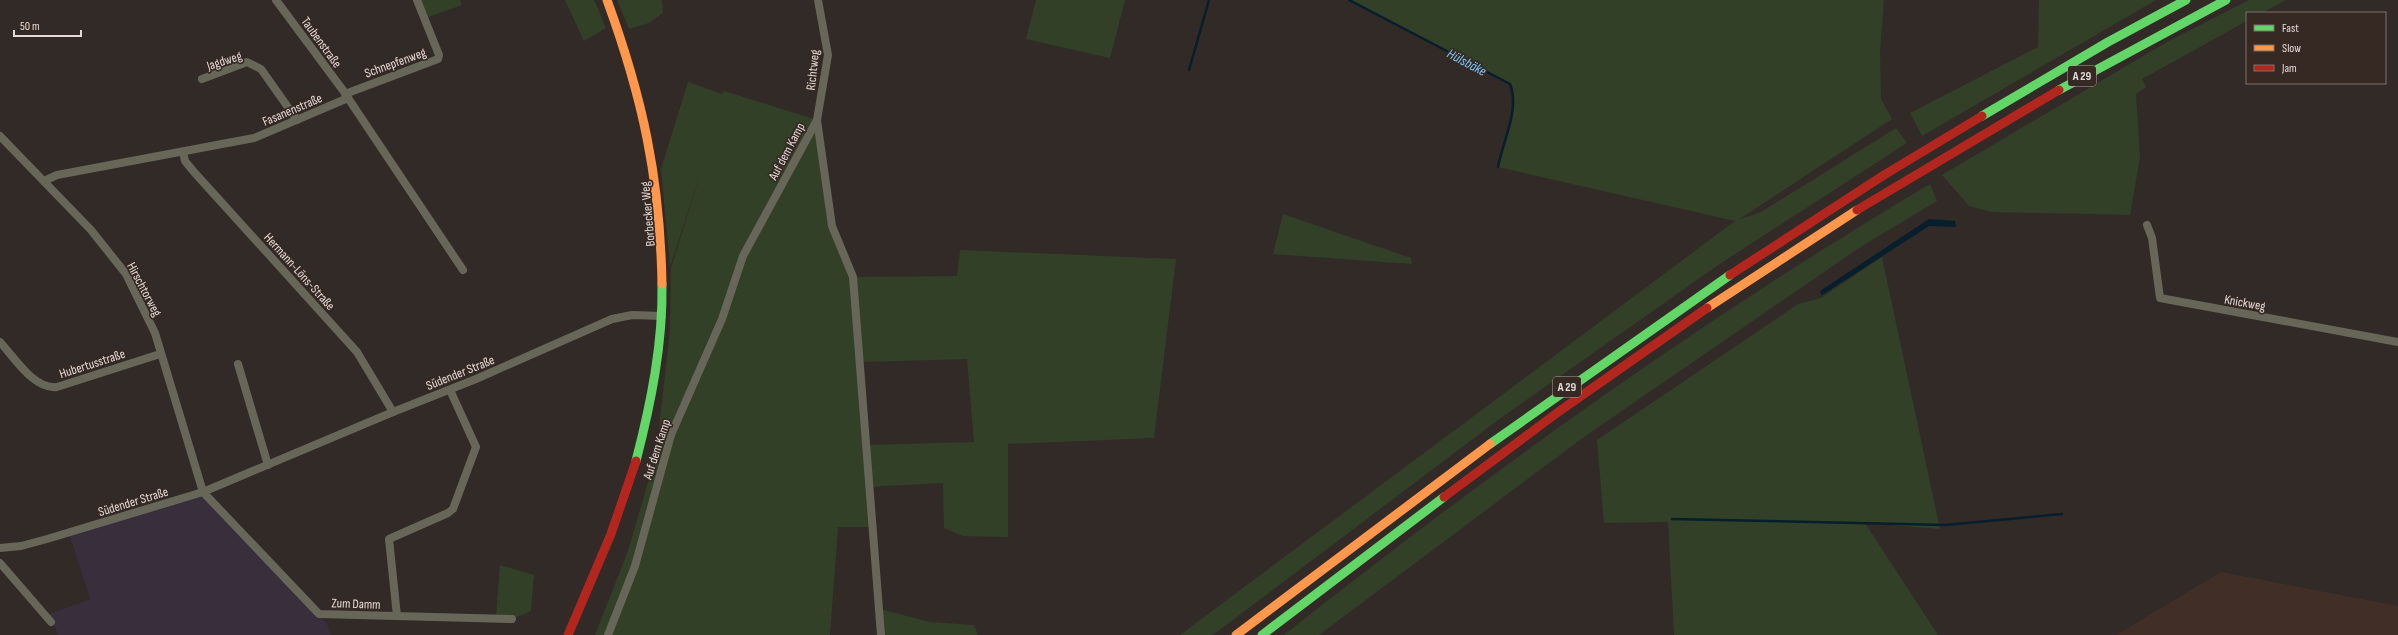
<svg xmlns="http://www.w3.org/2000/svg" width="2398" height="635" viewBox="0 0 2398 635" font-family="'Sofia Sans Condensed',sans-serif">
  <style>
    .commercial { fill: #382e3c }
    .built { fill: #412e27 }
    .green { fill: #324028 }
    .water { fill: #071e2d }
    .lines { fill: none; stroke-linecap: round; stroke-linejoin: round }
    .stream { stroke: #071e2d; stroke-width: 2.5 }
    .street { stroke: #686659; stroke-width: 8 }
    .fast { stroke: #63d668; stroke-width: 9 }
    .slow { stroke: #ff974d; stroke-width: 9 }
    .jam { stroke: #b3261e; stroke-width: 9 }
    .labels { text-anchor: middle; stroke-width: 3.5; stroke-linejoin: round; paint-order: stroke }
    .shield { fill: #362923; stroke: #afa5a1; stroke-width: 1 }
    .shield-label { font-size: 12px; font-weight: bold; fill: #e3dad7 }
    .street-label { font-size: 13px; fill: #e3dad7; stroke: #362923 }
    .water-label { font-size: 14px; font-style: italic; fill: #7ac7fb; stroke: #362923 }
  </style>
  <rect width="100%" height="100%" fill="#322a27"/>
  <path class="commercial" d="M203,492L319,614L327,624L331,635H58L53,622L47,615L90,599L69,533Z"/>
  <path class="built" d="M2221,572L2398,606V635H2116Z"/>
  <g class="green">
    <path d="M419,0H460L462,5L426,18Z"/>
    <path d="M565,0H594L606,28L584,41Z"/>
    <path d="M617,0H662L663,13L649,23L629,29Z"/>
    <path d="M1036,0H1125L1110,58L1026,39Z"/>
    <path d="M1349,0H1884L1880,50L1881,99L1892,119L1738,220L1761,212L1896,128L1907,143L1721,263L1498,420L1213,635H1180L1735,221L1498,167L1513,108L1514,94L1507,81Z"/>
    <path d="M2039,0H2156L1922,136L1910,113L2038,47Z"/>
    <path d="M2249,0H2286L2262,13H2247V21L2142,79L2146,87L2136,94L2140,157L2130,215L1992,212L1969,206L1942,175L2167,42Z"/>
    <path d="M688,82L722,94L724,91L817,120L832,226L854,277L957,276L960,250L1176,259L1154,438L1008,444V537L963,536L944,528L943,483L870,487L866,445L974,442L967,359L863,362L854,284L857,362L870,527H838L830,635H595L628,551L656,455L670,329L671,268L703,165L670,267L661,169Z"/>
    <path d="M1930,184L1937,201L1859,248L1584,437L1319,635H1284C1490,472 1704,318 1930,184Z"/>
    <path d="M1283,214L1411,258L1412,264L1273,254Z"/>
    <path d="M1882,257L1940,529L1865,523L1938,635H1674L1668,522L1604,523L1597,440L1798,304L1821,298Z"/>
    <path d="M500,565L534,575L531,611L512,619L496,617Z"/>
    <path d="M880,609L930,622L974,625L978,635H882Z"/>
  </g>
  <path class="water" d="M1929,219L1955,221L1956,227L1929,226L1822,295L1820,291Z"/>
  <g class="lines">
    <g class="stream">
      <path d="M1349,0L1510,84C1520,110 1503,140 1498,167"/>
      <path d="M1189,70L1209,0"/>
      <path d="M1672,519L1945,525L2062,514"/>
    </g>
    <g class="street">
      <path d="M276,0L348,97"/>
      <path d="M818,0L828,55L817,120L832,226L853,277L881,635"/>
      <path d="M202,79L247,62L261,69L297,120"/>
      <path d="M345,94L438,59L439,55L417,0"/>
      <path d="M0,136L91,230L126,274L155,333L203,492L319,614L512,619"/>
      <path d="M183,152L185,161L194,172L357,352L393,412"/>
      <path d="M44,181L57,175L254,138L348,98L463,270"/>
      <path d="M2147,225L2152,238L2160,298L2398,342"/>
      <path d="M0,342C14,357 34,390 57,387L160,354"/>
      <path d="M238,364L268,465"/>
      <path d="M0,548L21,546L47,539L203,492L393,412L476,379L612,319L632,315L662,316"/>
      <path d="M0,563L51,622"/>
      <path d="M397,616L389,539L448,513L453,509L476,447L450,390"/>
      <path d="M608,635L635,566L671,435L722,319L743,256L817,120"/>
    </g>
    <g class="fast">
      <path d="M2059,90L2226,0"/>
      <path d="M1982,116L2108,42L2186,0"/>
      <path d="M1490,444L1730,275"/>
      <path d="M636,461C651,403 663,344 662,284"/>
      <path d="M1262,635L1444,497"/>
    </g>
    <g class="slow">
      <path d="M607,0C643,99 660,178 662,284"/>
      <path d="M1707,308L1857,210"/>
      <path d="M1236,635L1490,444"/>
    </g>
    <g class="jam">
      <path d="M1857,210L2059,90"/>
      <path d="M1730,275L1884,175L1982,116"/>
      <path d="M1444,497L1561,410L1707,308"/>
      <path d="M568,635L611,534L636,461"/>
    </g>
  </g>
  <g class="labels">
    <g class="shield">
      <rect x="2068" y="66" width="28" height="20" rx="3"/>
      <rect x="1553" y="377" width="28" height="20" rx="3"/>
    </g>
    <g class="shield-label">
      <text x="2082" y="80">A 29</text>
      <text x="1567" y="391">A 29</text>
    </g>
    <g class="street-label">
      <text transform="translate(322 42) rotate(54)" y="5">Taubenstraße</text>
      <text transform="translate(224 60) rotate(-18)" y="5">Jagdweg</text>
      <text transform="translate(395 62) rotate(-20)" y="5">Schnepfenweg</text>
      <text transform="translate(812 70) rotate(-84)" y="5">Richtweg</text>
      <text transform="translate(292 109) rotate(-23)" y="5">Fasanenstraße</text>
      <text transform="translate(786 151) rotate(-62)" y="5">Auf dem Kamp</text>
      <text transform="translate(647 214) rotate(-95)" y="5">Borbecker Weg</text>
      <text transform="translate(300 271) rotate(48)" y="5">Hermann-Löns-Straße</text>
      <text transform="translate(145 289) rotate(62)" y="5">Hirschtorweg</text>
      <text transform="translate(2245 302) rotate(10)" y="5">Knickweg</text>
      <text transform="translate(92 363) rotate(-18)" y="5">Hubertusstraße</text>
      <text transform="translate(460 372) rotate(-22)" y="5">Südender Straße</text>
      <text transform="translate(656 449) rotate(-72)" y="5">Auf dem Kamp</text>
      <text transform="translate(133 501) rotate(-17)" y="5">Südender Straße</text>
      <text transform="translate(356 603) rotate(2)" y="5">Zum Damm</text>
    </g>
    <g class="water-label">
      <text transform="translate(1467 62) rotate(28)" y="5">Hülsbäke</text>
    </g>
  </g>
  <rect x="2246" y="12" width="140" height="72" fill="#362923" stroke="#7b706b"/>
  <rect x="2254" y="25" width="20" height="6" fill="#63d668" stroke="#7b706b"/>
  <text x="2282" y="32" font-size="12" fill="#e3dad7">Fast</text>
  <rect x="2254" y="45" width="20" height="6" fill="#ff974d" stroke="#7b706b"/>
  <text x="2282" y="52" font-size="12" fill="#e3dad7">Slow</text>
  <rect x="2254" y="65" width="20" height="6" fill="#b3261e" stroke="#7b706b"/>
  <text x="2282" y="72" font-size="12" fill="#e3dad7">Jam</text>
  <path d="M14 30v6h67v-6" fill="none" stroke="#e3dad7" stroke-width="2"/>
  <text x="20" y="30" font-size="12" fill="#e3dad7" stroke="#362923" stroke-width="3" paint-order="stroke">50 m</text>
</svg>
